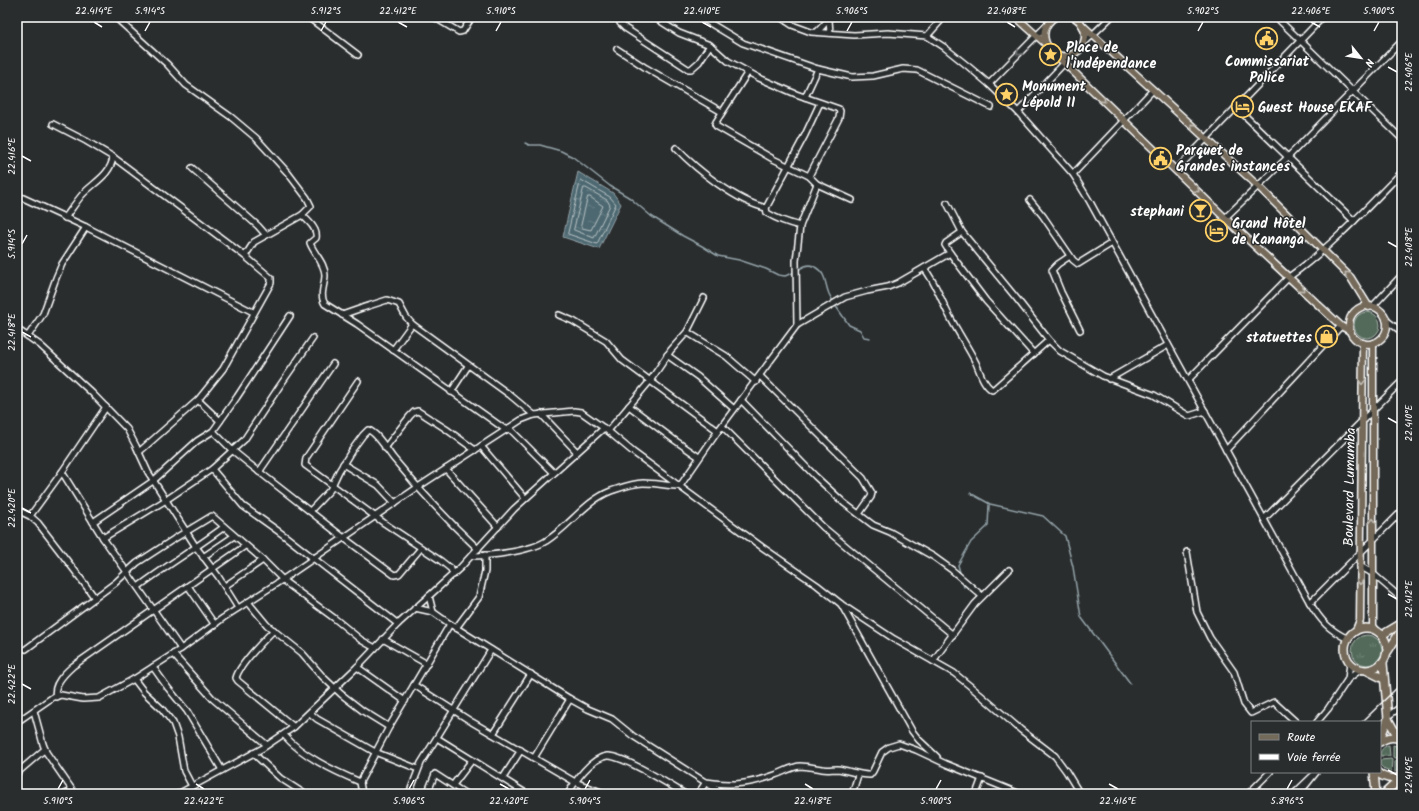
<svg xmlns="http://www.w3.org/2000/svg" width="1419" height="811" viewBox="0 0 1419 811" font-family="Kalam,sans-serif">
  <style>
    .grass { fill: url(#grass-tufts); stroke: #a8b5ac }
    .garden { fill: #526b5a; stroke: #a8b5ac }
    .water { fill: url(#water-ripples); stroke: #94a4aa }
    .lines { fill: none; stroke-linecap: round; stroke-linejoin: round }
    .shore { stroke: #b8c3c6; stroke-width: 1 }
    .stream { stroke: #94a4aa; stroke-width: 1.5 }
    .minor-casing { stroke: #fff; stroke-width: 8 }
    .major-casing { stroke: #fff; stroke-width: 9 }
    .highway-casing { stroke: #fff; stroke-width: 10 }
    .minor { stroke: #2a2d2e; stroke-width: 5 }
    .major { stroke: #746a5a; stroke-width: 6 }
    .highway { stroke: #746a5a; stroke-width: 7 }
    .rail { stroke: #fff; stroke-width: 1.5 }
    .oneway { stroke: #6a6c6d }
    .oneway2 { stroke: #c0bcb5 }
    .ticks { fill: none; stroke: #fff; stroke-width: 1.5 }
    .labels { text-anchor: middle; stroke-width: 3; stroke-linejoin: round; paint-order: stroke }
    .poi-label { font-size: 14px; font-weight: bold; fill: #fff; stroke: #2a2d2e; text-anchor: start }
    .street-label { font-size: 14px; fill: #fff; stroke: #2a2d2e }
    .neatline { fill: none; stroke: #fff; stroke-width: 1.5 }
    .ticks-label { font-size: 10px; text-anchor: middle; fill: #fff }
  </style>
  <defs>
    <pattern id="grass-tufts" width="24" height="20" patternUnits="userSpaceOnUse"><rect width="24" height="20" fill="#526b5a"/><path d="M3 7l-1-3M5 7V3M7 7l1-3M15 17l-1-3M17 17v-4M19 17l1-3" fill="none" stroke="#6c8173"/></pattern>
    <pattern id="water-ripples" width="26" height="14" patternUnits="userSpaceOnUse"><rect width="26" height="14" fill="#4d6871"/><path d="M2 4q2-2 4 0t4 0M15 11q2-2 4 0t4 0" fill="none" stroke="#687f86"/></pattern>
  </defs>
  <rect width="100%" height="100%" fill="#2a2d2e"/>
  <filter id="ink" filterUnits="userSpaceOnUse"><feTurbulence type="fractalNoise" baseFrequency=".025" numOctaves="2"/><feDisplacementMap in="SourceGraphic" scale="8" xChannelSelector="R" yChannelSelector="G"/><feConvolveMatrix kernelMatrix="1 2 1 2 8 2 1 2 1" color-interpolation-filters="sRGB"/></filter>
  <g filter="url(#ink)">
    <g class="grass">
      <circle cx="1367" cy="650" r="15"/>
      <path d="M1389,745L1390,756H1380C1380,750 1383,747 1389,745Z"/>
      <path d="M1393,745L1397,746L1402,749V758H1395L1393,757Z"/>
      <path d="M1391,759L1392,760L1391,772L1385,770L1380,765V760Z"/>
      <path d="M1395,761H1402V768L1395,772Z"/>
    </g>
    <circle class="garden" cx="1367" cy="325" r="13"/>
    <path class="water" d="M578,172L613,193L621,204L599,249L563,237Z"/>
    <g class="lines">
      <g class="shore">
        <path d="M581,180L610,197L616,204L597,244L568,234Z"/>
        <path d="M584,188H586L607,200L610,205L594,238L574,230Z"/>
        <path d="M588,197H590L603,206L591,230L582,228L581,226Z"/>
      </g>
      <g class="stream">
        <path d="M525,143L529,145H540L561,151L573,157L610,186L630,198L651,216L683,236L702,246L718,256L739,260L766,269L778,275L785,276L795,272"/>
        <path d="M798,270C804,266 809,263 815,267C827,274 824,282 829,294C830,296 832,299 833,302"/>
        <path d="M835,305L849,325L860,330L864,337L870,338"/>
        <path d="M970,493L990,504L1043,516L1065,536L1073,567L1081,617L1130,683"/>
        <path d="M961,576L958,565L971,542L988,526L989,505"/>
        <path d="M962,581L964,587"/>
      </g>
      <defs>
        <g id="minor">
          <path d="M115,17L167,64L186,85L231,117L256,138L288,173L307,198L311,206L302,215C308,221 318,229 316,238L310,243C314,254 325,263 325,275C325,285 319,295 325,304L357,324L506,430"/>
          <path d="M308,17L358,55"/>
          <path d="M434,17L459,32L463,31L472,17"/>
          <path d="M623,17L620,20V23L625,28L688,69H691L699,62L710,45"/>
          <path d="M654,17L679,33L710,45L728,61L759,78L796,94L839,109L840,111L839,118L809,176"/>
          <path d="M700,17L743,43L818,69L852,77L873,76L903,69L917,70L991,107"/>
          <path d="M780,17L792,25L811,32L854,35L888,33L927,36L944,47L969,67L989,84L1018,112L1073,174L1090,202L1310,603C1321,621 1329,630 1348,639"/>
          <path d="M1276,17L1402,139"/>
          <path d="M829,20L830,33"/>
          <path d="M817,32L831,17"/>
          <path d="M927,36L944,17"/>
          <path d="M1083,44L1111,17"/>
          <path d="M617,49L646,68L722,112"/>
          <path d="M748,72L716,122L715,124L716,126L773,159L809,176L817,184L852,200"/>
          <path d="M989,84L1046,26"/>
          <path d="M805,97L818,69"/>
          <path d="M1236,107L1354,221"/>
          <path d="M1018,112L1073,54"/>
          <path d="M53,124L86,141L113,157L245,256L271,278V283L223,369L198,400L139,452"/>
          <path d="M676,148C697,170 736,201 766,208"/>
          <path d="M192,168L258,226L266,235"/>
          <path d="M1176,170L1323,17"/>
          <path d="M1073,174L1153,90"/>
          <path d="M21,197L86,227L253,312"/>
          <path d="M1030,200L1043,216L1073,260L1078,264L1112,243"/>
          <path d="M947,203L962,232L1017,299L1049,340L1060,351L1103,376L1154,395L1189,416L1205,411"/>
          <path d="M65,218C71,210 76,202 82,195C93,183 111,175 113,157"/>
          <path d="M1225,218L1288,157L1402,41"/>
          <path d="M800,226C788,223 777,219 767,213L766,208L805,135L820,103"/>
          <path d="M950,253L986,301L1034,354"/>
          <path d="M245,256L254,242L302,215"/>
          <path d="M1070,256L1058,264L1052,270L1061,292L1080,330"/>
          <path d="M924,268C936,283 940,298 949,315C957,331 968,347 976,363C980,372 983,384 992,390L995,388L1049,340"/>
          <path d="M1372,307L1402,275"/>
          <path d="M342,315L362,308L387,300L399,304L406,317L412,324L510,395L534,415"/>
          <path d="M559,315L573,321L606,341L622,360L718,431"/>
          <path d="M1386,320L1402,332"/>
          <path d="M797,325L796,261L800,226L817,184"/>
          <path d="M17,329L40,345L92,393L127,429L136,446L148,472L196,547L218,576L238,608"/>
          <path d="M687,332L726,356L756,382"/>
          <path d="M28,336L43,314L56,278L62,264L86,227"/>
          <path d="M393,350L412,324"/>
          <path d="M667,355L698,377L734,409"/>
          <path d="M760,376L863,478L872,493L871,497L859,514"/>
          <path d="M1109,379L1168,345"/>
          <path d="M1188,380L1289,277C1331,247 1366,209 1402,172"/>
          <path d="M358,381L306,458L305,465L384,523L441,561L451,569L453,575"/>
          <path d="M451,392L468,366"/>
          <path d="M198,400L220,421"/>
          <path d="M741,400L815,476L844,503L873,525L890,532L934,557L952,570L982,596"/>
          <path d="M629,406L673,439L699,457"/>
          <path d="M541,414L576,451"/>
          <path d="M722,426L823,527L953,635"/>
          <path d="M509,428L553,472"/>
          <path d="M213,431L232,450L248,463L344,538L394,575L399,574L421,548"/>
          <path d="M608,431L650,381L671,350L687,332L704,298"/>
          <path d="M481,446L525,498"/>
          <path d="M385,448L410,416L414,412L418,411L446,429L475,450"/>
          <path d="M1226,450L1341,326"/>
          <path d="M343,464L378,485L395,503"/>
          <path d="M212,469L243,506L285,536L398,624"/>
          <path d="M446,469L498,527"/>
          <path d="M62,472L103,538L181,649"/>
          <path d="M259,472L333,364"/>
          <path d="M17,510L30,516L62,472L106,407"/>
          <path d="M310,511L330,490L339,471L352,450L363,435L368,430C377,432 388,452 394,459C420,491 448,521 478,549"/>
          <path d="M30,516L38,523L75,571L95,598"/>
          <path d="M1264,519L1402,381"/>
          <path d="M93,522L153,481L197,441L213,431L237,397L290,316"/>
          <path d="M103,538L166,500L212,469L244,440L279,387L313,338"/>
          <path d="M1187,552L1197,612L1210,638L1234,672L1244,704L1251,713L1274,702L1296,722"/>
          <path d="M472,556C490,556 531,551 546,541C569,527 585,501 611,491C620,488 633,483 643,483C656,483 667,486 680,486L718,431L797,325L845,297L867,291L888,287L898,283L950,253L945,245L946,243L962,232"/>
          <path d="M203,557L234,536"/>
          <path d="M1360,566L1372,573L1402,599"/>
          <path d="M188,586L215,625"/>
          <path d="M225,586L263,560"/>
          <path d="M138,587C166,566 196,548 224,527"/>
          <path d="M429,596L433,612"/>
          <path d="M248,602L267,625L302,653L323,677L341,694L363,711L389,727"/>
          <path d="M1310,603L1402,511"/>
          <path d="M841,604L912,731L919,740L937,757"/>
          <path d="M415,608L433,612L450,624L570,699L588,709L612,719L633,736L724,794"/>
          <path d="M456,628L479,597L485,571V555"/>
          <path d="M274,630C264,640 239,665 236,678L238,681L294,727"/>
          <path d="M383,639L427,664"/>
          <path d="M26,649L115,583L137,563L174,539L212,516L263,560L285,582L334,618L361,640L375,648"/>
          <path d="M173,654L213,699L267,745"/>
          <path d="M933,661L975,604L1009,570"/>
          <path d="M153,667L168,688L187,711L222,770"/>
          <path d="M357,667L405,701"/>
          <path d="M134,679L144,692L162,709L173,723L178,737L184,771L192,786"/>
          <path d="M1348,679L1360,670"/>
          <path d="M414,685L472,722L575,782L606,794"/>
          <path d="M56,697C52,685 65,673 73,666L245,546"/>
          <path d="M34,711L43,744L46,752L75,794"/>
          <path d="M310,713L317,719L375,752L418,769"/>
          <path d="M1388,716L1402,706"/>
          <path d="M17,722L53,697L61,695L83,699L99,698L134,679L181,649L223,618L282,580L418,487L521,420L534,415L574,411L581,412L608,431L633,452L762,547L817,585L841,604L894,639L954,673L970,686L1021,730L1055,756L1066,771L1080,794"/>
          <path d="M1317,722L1328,709L1348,679L1350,663"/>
          <path d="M493,734L531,674"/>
          <path d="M284,735C302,756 334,771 360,782"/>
          <path d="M437,738L527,794"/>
          <path d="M253,753L280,778L305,794"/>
          <path d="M534,758L570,699"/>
          <path d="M17,773L45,749"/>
          <path d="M503,778L521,750"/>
          <path d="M453,785L472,760"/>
          <path d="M65,794L72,791"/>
          <path d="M178,794L263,748L294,727L357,667L398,624L460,568L514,509L604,428"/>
          <path d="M362,794L360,782L389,727L450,624"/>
          <path d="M409,794L421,763L491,650"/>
          <path d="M427,794L435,774L466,794"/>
          <path d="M568,794C575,781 591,758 607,756C623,755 670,785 685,794"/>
          <path d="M581,794L585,787"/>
          <path d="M698,794L706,782C732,786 750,784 775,775C784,772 791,767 800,766C808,766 814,768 822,769C827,770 832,769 837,769C848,770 858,775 870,775L873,771L882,752L889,747L899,744L916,750L946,764L1020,794"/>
          <path d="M852,794L858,775"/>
          <path d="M976,794L982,778"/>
          <path d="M1248,794L1270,772"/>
        </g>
        <g id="major">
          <path d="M1016,17L1046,44"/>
          <path d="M1055,17C1031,32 1052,67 1075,53C1081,50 1084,44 1085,38C1086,29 1081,21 1074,17"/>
          <path d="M1082,25L1258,186L1351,278L1369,307"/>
          <path d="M1055,54L1225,218L1341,326L1350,331"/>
          <circle cx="1368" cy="325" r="19"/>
          <path d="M1373,343V626L1376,630"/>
          <path d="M1356,630L1360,620L1363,343"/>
        </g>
        <g id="highway">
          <circle cx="1366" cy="649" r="21"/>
          <path d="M1382,635L1402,623"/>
          <path d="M1388,651L1402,629"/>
          <path d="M1383,663L1388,719L1399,739"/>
          <path d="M1368,671L1384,679"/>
          <path d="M1380,739L1388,719"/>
          <path d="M1380,742C1387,737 1395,736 1402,740"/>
          <path d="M1374,772L1376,794"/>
          <path d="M1377,772C1384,779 1392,780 1402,777"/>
          <path d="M1384,794L1401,778"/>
        </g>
      </defs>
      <use href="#minor" class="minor-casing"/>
      <use href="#major" class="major-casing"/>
      <use href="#highway" class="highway-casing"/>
      <use href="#minor" class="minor"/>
      <use href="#major" class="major"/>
      <use href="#highway" class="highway"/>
      <g class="rail">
        <path d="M1362,722L1402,683"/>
        <path d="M1289,794L1312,772"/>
        <path d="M1303,794L1319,774"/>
      </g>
    </g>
    <defs><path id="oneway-chevron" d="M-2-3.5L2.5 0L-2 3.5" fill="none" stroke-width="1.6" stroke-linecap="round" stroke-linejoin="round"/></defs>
    <use class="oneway" href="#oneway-chevron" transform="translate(1019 53) rotate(134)"/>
    <g class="oneway2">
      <use href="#oneway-chevron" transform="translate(1103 100) rotate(44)"/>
      <use href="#oneway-chevron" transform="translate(1193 126) rotate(-138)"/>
      <use href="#oneway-chevron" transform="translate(1197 190) rotate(44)"/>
      <use href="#oneway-chevron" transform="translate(1347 274) rotate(-134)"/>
      <use href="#oneway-chevron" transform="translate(1302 289) rotate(44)"/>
      <use href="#oneway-chevron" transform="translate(1362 382) rotate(91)"/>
      <use href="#oneway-chevron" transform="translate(1373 521) rotate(-90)"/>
      <use href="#oneway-chevron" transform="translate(1360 582) rotate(90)"/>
    </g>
  </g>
  <path class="ticks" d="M94,22L102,27M398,22L407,27M702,22L711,27M1007,22L1015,27M1311,22L1320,27M145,31L150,22M321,31L326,22M496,31L501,22M847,31L852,22M1198,31L1203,22M1374,31L1379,22M1388,67L1397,72M22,156L31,161M1388,242L1397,247M22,244L27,235M22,332L31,337M1388,418L1397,423M22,508L31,513M1388,594L1397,599M22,684L31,689M1388,770L1397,775M196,784L204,789M500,784L509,789M805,784L813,789M1109,784L1118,789M58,789L63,780M409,789L414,780M585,789L590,780M936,789L941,780M1287,789L1292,780"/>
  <defs>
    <symbol id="civic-ring" viewBox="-11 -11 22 22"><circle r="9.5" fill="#2a2d2e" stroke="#ffd166" stroke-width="1.5"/><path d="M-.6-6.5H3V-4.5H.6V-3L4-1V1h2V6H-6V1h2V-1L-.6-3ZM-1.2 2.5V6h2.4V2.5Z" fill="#ffd166"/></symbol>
    <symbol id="sight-ring" viewBox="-11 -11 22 22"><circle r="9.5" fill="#2a2d2e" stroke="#ffd166" stroke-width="1.5"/><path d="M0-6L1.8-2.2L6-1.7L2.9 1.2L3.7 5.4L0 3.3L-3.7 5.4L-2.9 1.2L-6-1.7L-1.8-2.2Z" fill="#ffd166"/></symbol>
    <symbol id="hotel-ring" viewBox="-11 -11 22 22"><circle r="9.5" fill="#2a2d2e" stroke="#ffd166" stroke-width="1.5"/><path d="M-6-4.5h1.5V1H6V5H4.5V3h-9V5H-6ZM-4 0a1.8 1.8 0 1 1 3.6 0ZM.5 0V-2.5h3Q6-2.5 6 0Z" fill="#ffd166"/></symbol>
    <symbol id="bar-ring" viewBox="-11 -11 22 22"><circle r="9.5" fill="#2a2d2e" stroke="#ffd166" stroke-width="1.5"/><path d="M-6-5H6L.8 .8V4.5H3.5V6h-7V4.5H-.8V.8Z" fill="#ffd166"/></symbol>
    <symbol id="shop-ring" viewBox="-11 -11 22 22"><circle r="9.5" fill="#2a2d2e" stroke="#ffd166" stroke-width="1.5"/><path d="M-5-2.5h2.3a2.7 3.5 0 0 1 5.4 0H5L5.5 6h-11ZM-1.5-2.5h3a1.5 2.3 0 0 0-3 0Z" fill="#ffd166"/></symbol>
  </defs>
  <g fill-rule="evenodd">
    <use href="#civic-ring" x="1254" y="26" width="25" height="25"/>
    <use href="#sight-ring" x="1038" y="42" width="25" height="25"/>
    <use href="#sight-ring" x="994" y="82" width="25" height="25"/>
    <use href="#hotel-ring" x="1230" y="94" width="25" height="25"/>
    <use href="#civic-ring" x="1148" y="146" width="25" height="25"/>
    <use href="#bar-ring" x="1188" y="198" width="25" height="25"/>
    <use href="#hotel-ring" x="1204" y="218" width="25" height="25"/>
    <use href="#shop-ring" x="1314" y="324" width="25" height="25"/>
  </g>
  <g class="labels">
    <g class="poi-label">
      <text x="1066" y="52">Place de<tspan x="1066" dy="16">l'indépendance</tspan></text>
      <text x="1267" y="66" text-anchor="middle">Commissariat<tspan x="1267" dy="16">Police</tspan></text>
      <text x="1022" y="91">Monument<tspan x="1022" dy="16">Lépold II</tspan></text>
      <text x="1258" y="112">Guest House EKAF</text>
      <text x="1176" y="155">Parquet de<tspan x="1176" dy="16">Grandes instances</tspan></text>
      <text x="1184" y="216" text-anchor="end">stephani</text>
      <text x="1232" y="228">Grand Hôtel<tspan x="1232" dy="16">de Kananga</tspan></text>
      <text x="1312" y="342" text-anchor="end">statuettes</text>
    </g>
    <g class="street-label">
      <text transform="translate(1349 487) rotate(-89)" y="5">Boulevard Lumumba</text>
    </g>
  </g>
  <rect width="1419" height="811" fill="none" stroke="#2a2d2e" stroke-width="44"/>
  <rect x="1251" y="721" width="130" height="52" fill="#2a2d2e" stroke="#7f8182"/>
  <rect x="1259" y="734" width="20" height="6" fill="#746a5a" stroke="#7f8182"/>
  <text x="1287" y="741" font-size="12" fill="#ffffff">Route</text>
  <rect x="1259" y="754" width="20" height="6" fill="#ffffff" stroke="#7f8182"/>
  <text x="1287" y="761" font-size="12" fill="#ffffff">Voie ferrée</text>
  <g transform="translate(1361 58) rotate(120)" stroke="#2a2d2e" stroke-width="3" paint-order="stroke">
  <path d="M0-3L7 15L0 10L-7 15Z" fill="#ffffff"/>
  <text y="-6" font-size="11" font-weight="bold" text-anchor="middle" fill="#ffffff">N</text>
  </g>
  <rect x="22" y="22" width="1375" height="767" class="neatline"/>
  <g class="ticks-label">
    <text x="94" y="14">22.414°E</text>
    <text x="150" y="14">5.914°S</text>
    <text x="326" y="14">5.912°S</text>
    <text x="398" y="14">22.412°E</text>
    <text x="501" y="14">5.910°S</text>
    <text x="702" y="14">22.410°E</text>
    <text x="852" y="14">5.906°S</text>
    <text x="1007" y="14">22.408°E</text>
    <text x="1203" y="14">5.902°S</text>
    <text x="1311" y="14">22.406°E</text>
    <text x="1379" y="14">5.900°S</text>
    <text transform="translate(1408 72) rotate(-90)" y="4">22.406°E</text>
    <text transform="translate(11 156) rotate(-90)" y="4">22.416°E</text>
    <text transform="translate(11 244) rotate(-90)" y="4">5.914°S</text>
    <text transform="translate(1408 247) rotate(-90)" y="4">22.408°E</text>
    <text transform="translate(11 332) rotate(-90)" y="4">22.418°E</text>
    <text transform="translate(1408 423) rotate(-90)" y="4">22.410°E</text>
    <text transform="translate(11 508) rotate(-90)" y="4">22.420°E</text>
    <text transform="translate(1408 599) rotate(-90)" y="4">22.412°E</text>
    <text transform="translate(11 684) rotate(-90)" y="4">22.422°E</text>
    <text transform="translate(1408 775) rotate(-90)" y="4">22.414°E</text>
    <text x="58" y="804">5.910°S</text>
    <text x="204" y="804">22.422°E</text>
    <text x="409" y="804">5.906°S</text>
    <text x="509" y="804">22.420°E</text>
    <text x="585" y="804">5.904°S</text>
    <text x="813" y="804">22.418°E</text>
    <text x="936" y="804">5.900°S</text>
    <text x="1118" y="804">22.416°E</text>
    <text x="1287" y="804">5.896°S</text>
  </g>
</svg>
